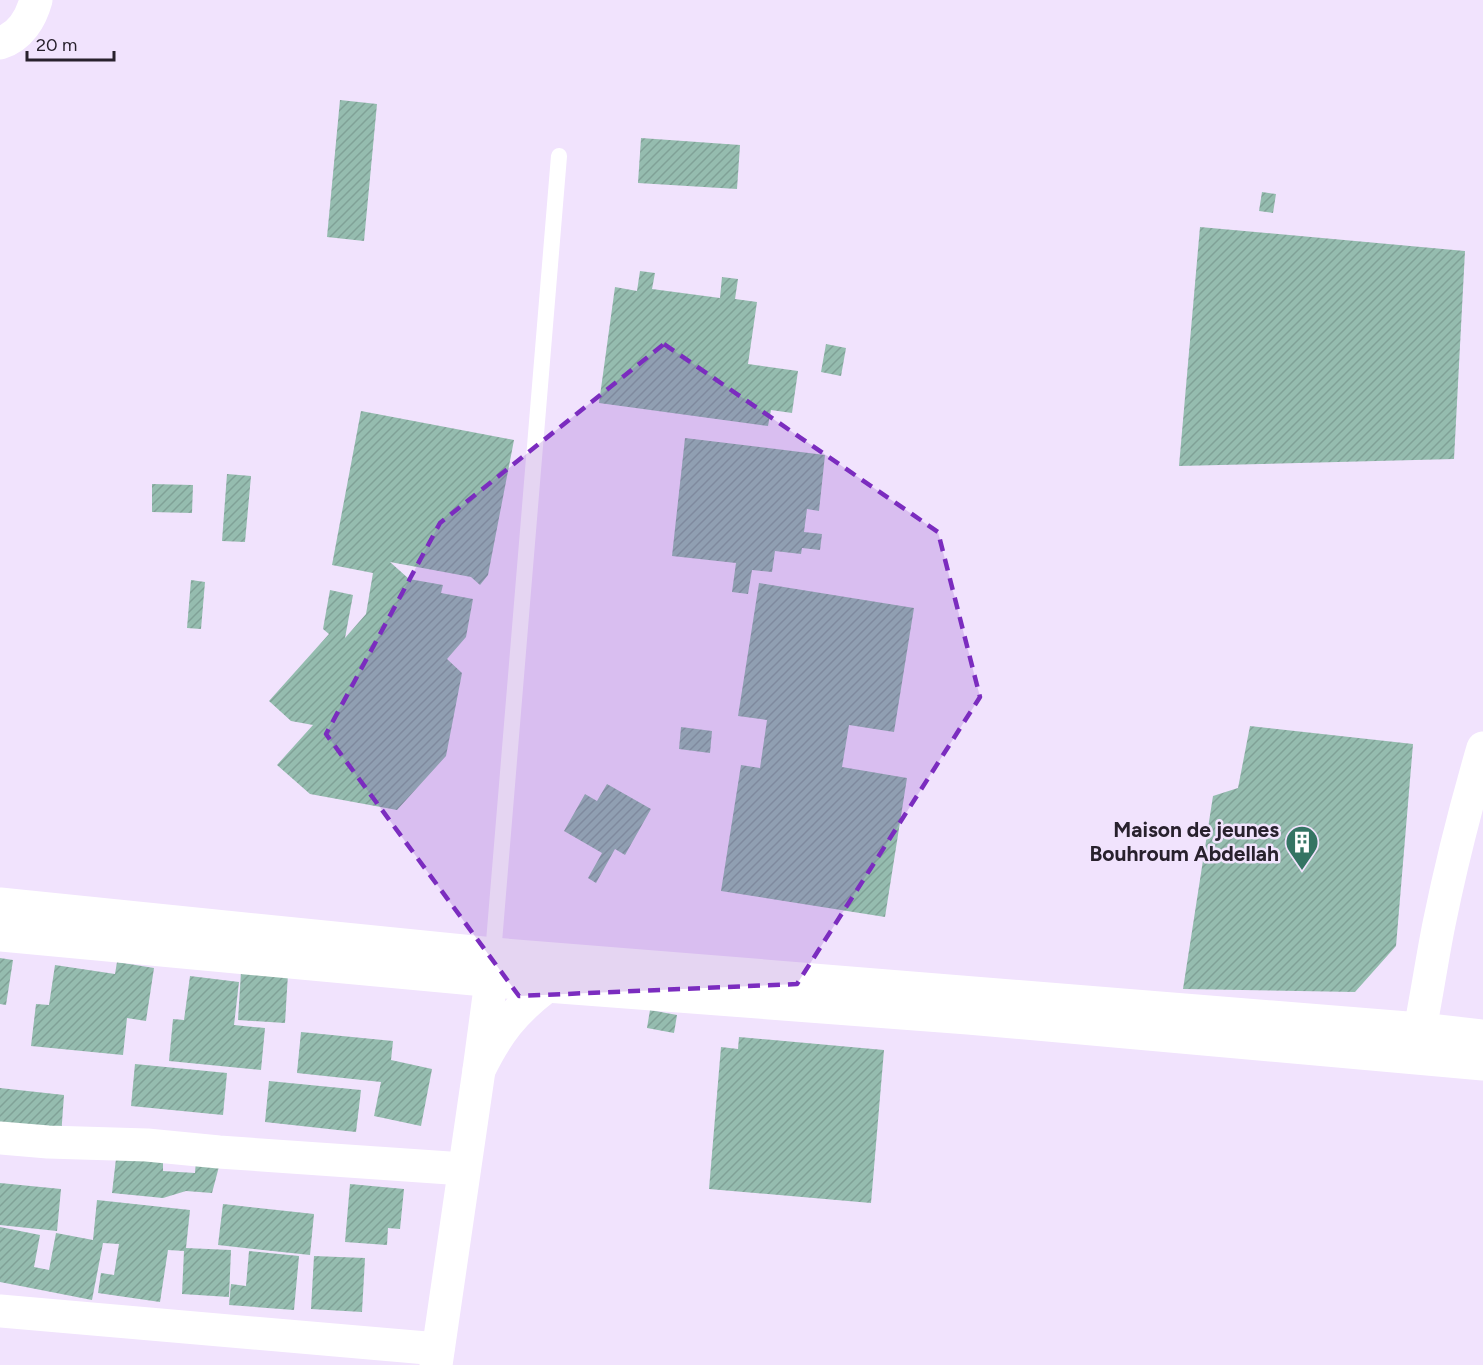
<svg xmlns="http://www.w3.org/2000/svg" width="1483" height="1365" viewBox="0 0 1483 1365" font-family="Figtree,sans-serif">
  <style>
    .building { fill: url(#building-hatch) }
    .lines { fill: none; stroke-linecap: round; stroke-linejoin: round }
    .service { stroke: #fff; stroke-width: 16 }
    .minor { stroke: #fff; stroke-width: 33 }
    .secondary { stroke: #fff; stroke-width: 33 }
    .marked { fill: #7b2cbf; fill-opacity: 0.2; stroke: #7b2cbf; stroke-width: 4.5; stroke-dasharray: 12 8; stroke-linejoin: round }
    .labels { text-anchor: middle; stroke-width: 5; stroke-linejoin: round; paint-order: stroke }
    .poi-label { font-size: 21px; font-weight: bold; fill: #28212d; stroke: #f1e3fd; text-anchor: end }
  </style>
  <defs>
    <pattern id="building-hatch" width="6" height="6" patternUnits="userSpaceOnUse" patternTransform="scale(1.5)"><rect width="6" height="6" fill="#95bcaf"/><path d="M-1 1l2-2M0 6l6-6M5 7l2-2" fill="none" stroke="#80a197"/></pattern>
  </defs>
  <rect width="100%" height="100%" fill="#f1e3fd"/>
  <g class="building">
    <path d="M340,100L377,104L364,241L327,237Z"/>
    <path d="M641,138L740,145L737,189L638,183Z"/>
    <path d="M1262,192L1276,194L1273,213L1259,211Z"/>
    <path d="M1200,227L1465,251L1454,459L1179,466Z"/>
    <path d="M640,271L655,273L652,289L720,298L722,277L738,279L735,299L757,302L748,364L798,371L792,413L771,410L768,426L599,403L615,287L637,291Z"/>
    <path d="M826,344L846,348L841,376L821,372Z"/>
    <path d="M361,411L514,440L488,575L480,585L471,577L390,562L409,579L443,585L441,593L473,599L466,637L447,659L462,673L446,756L397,810L310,794L277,765L313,725L291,721L269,701L329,634L323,629L330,590L353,595L345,638L366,614L373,573L332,565Z"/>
    <path d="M685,438L825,455L819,511L807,509L804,532L822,534L820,550L802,548L801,554L775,551L772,572L752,570L748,594L732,592L736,563L672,556Z"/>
    <path d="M227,474L251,476L245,542L222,541Z"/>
    <path d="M152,484L193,485L192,513L152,512Z"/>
    <path d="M191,580L205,582L201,629L187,628Z"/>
    <path d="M759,583L914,608L894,732L849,725L842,767L907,778L885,917L721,891L741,765L760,768L767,720L738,716Z"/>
    <path d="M1250,726L1413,744L1396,946L1355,992L1183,989L1213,796L1238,788Z"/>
    <path d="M681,727L712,731L710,753L679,749Z"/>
    <path d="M607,784L651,809L625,855L615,849L596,883L588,878L602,853L564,831L585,794L597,801Z"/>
    <path d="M0,958L13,960L6,1005L0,1004Z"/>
    <path d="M117,962L154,968L146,1021L127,1018L123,1055L31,1046L36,1004L49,1005L55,965L115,974Z"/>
    <path d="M241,972L288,974L285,1023L238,1020Z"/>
    <path d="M190,976L239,982L234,1025L265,1028L261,1070L169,1061L173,1019L184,1020Z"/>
    <path d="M650,1010L677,1015L674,1033L647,1028Z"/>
    <path d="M301,1032L393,1041L391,1060L432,1069L421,1126L374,1116L381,1082L297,1073Z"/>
    <path d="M739,1037L884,1050L871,1203L709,1189L721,1047L738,1049Z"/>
    <path d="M135,1064L227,1073L223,1115L131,1106Z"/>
    <path d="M269,1081L361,1090L356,1132L265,1122Z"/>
    <path d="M0,1088L64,1095L61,1136L0,1130Z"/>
    <path d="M117,1150L163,1153V1171L195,1173L196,1160L221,1159L212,1193L186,1191L163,1198L112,1193Z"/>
    <path d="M0,1183L61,1189L57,1231L0,1225Z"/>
    <path d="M350,1184L404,1189L400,1229L388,1228L387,1245L345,1242Z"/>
    <path d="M97,1200L190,1210L186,1248L231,1250L229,1297L182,1294L184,1251L168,1250L160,1302L98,1293L101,1273L114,1275L119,1244L103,1243L92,1300L0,1282V1227L40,1235L34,1267L49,1270L56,1233L93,1240Z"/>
    <path d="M223,1204L314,1214L310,1255L218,1245Z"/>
    <path d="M249,1251L299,1256L294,1310L229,1305L231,1284L246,1286Z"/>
    <path d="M314,1256L365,1258L362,1312L311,1309Z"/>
  </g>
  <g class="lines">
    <path class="service" d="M493,954L559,156"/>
    <g class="minor">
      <path d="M0,43C20,37 31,18 36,0"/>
      <path d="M1420,1029C1427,994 1432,959 1439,924C1451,865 1466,806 1483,748"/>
      <path d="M0,1138L48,1142L147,1145L219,1152L464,1169"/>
      <path d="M0,1311L438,1349"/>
      <path d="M436,1365L479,1070L491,981L493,954"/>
    </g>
    <g class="secondary">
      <path d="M0,904L493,954L1420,1029L1483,1036"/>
      <path d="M0,935L547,986L968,1018L1483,1064"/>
      <path d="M479,1070C497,1033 514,1011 547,986"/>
    </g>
  </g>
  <path class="marked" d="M664,344L938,532L980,697L797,984L519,996L326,734L440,523Z"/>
  <defs>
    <symbol id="building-pin" viewBox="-11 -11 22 30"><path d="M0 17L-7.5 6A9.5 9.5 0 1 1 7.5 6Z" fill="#347463" stroke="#f1e3fd"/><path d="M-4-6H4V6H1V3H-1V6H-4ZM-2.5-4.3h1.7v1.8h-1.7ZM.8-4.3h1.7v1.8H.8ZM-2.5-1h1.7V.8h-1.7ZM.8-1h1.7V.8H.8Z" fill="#fff"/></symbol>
  </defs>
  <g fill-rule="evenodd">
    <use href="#building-pin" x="1283" y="823" width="38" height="52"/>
  </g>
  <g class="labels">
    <g class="poi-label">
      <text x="1279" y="837">Maison de jeunes<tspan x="1279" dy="24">Bouhroum Abdellah</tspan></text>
    </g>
  </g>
  <path d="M27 51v9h87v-9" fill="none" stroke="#28212d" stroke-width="3"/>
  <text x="36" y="51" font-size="18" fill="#28212d" stroke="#f1e3fd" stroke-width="4.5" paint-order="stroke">20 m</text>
</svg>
